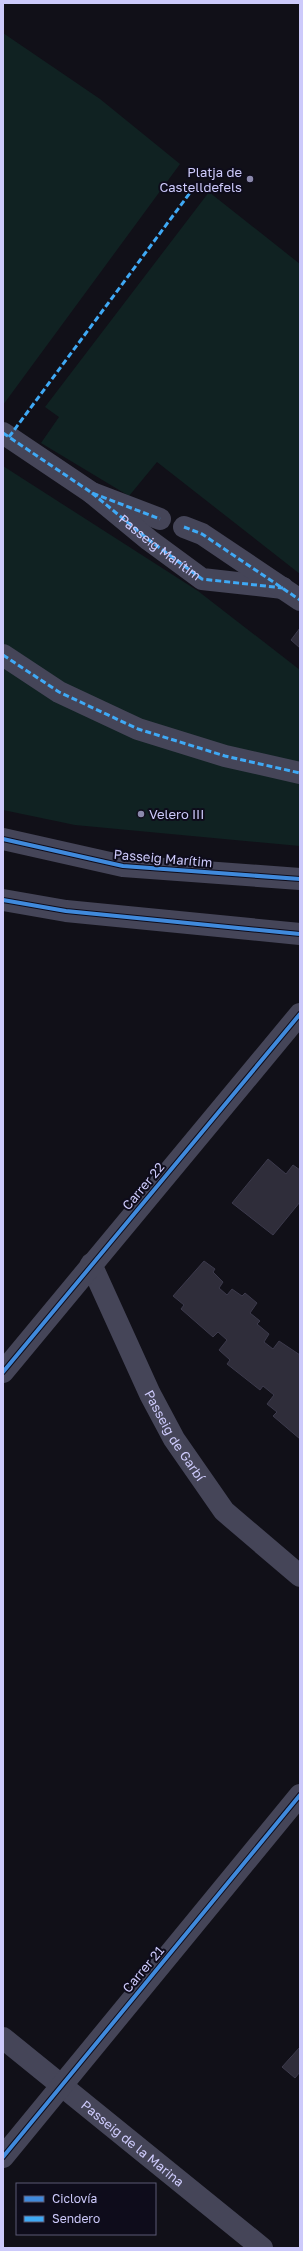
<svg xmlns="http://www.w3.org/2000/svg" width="303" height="2251" viewBox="0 0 303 2251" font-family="'Golos Text',sans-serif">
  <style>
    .green { fill: #102222 }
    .building { fill: #2f2d3a; stroke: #3c3a4c }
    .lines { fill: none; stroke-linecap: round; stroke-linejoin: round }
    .pedestrian { stroke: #454558; stroke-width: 22 }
    .minor { stroke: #454558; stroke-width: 22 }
    .quiet { stroke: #3fa9f5; stroke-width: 3; stroke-dasharray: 6 3; stroke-linecap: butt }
    .cycleway-casing { stroke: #0e0c1b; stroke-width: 6 }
    .cycleway { stroke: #408adc; stroke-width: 4 }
    .poi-dot { fill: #8b89ac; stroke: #0e0c1b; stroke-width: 1.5 }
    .labels { text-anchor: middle; stroke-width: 4; stroke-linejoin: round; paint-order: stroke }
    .poi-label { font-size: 13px; fill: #cdcafb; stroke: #0e0c1b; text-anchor: end }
    .street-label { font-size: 13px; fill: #cdcafb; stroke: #0e0c1b }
  </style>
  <rect width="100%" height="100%" fill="#111018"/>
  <g class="green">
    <path d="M3,33L100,99L180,164L3,405Z"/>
    <path d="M209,192L300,264V574L157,462L129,496L41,443L59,417L45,407Z"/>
    <path d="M3,466L198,591L300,670V846L75,825L3,810Z"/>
  </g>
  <g class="building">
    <path d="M300,628V648L291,640Z"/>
    <path d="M268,1159L286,1174L293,1165L300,1170V1202L273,1235L232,1203Z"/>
    <path d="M204,1261L215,1269L213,1272L223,1282L219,1288L227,1295L232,1289L242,1296L245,1293L257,1303L250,1313L260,1321L257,1324L269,1334L264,1342L273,1349L279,1341L300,1355V1439L273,1416L277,1412L267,1404L274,1395L263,1386L260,1390L227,1364L230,1360L219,1350L227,1340L218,1332L213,1337L181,1309L184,1305L173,1296Z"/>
    <path d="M300,2047V2072L295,2078L282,2067Z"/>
  </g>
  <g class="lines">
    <g class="pedestrian">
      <path d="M3,433L92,493L160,519"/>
      <path d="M92,493L149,540L202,579L283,588"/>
      <path d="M184,527L202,534L300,600"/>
      <path d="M3,655L59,692L138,729L225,756L300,773"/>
    </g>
    <g class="minor">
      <path d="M3,839L123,866L300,879"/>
      <path d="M3,900L66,911L300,934"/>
      <path id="s1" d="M91,1264L150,1394L174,1439L224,1511L300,1576"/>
      <path d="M3,1372L300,1014"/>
      <path id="s2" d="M3,2038L262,2248"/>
      <path d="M3,2157L300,1795"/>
    </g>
    <g class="quiet">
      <path d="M3,433L92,493L160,519"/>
      <path d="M9,437L195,186"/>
      <path id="s3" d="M92,493L149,540L202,579L283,588"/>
      <path d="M184,527L202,534L300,600"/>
      <path d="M3,655L59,692L138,729L225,756L300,773"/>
    </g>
    <defs>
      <g id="cycleway">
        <path d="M3,839L123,866L300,879"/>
        <path d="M3,900L66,911L300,934"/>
        <path d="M3,1372L300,1014"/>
        <path d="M3,2157L300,1795"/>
      </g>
    </defs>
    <use href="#cycleway" class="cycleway-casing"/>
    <use href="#cycleway" class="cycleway"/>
  </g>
  <g class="poi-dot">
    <circle cx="250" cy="179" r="4"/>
    <circle cx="141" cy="814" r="4"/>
  </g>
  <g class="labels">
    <g class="poi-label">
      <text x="242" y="177">Platja de<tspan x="242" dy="15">Castelldefels</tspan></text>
      <text x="149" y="819" text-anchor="start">Velero III</text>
    </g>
    <g class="street-label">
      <text dy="5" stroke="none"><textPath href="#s3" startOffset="87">Passeig Marítim</textPath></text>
      <text transform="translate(163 858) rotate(5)" y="5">Passeig Marítim</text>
      <text transform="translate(143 1186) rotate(-50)" y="5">Carrer 22</text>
      <text dy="5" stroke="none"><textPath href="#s1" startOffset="191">Passeig de Garbí</textPath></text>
      <text transform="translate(143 1969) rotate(-50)" y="5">Carrer 21</text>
      <text dy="5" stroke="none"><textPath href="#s2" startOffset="167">Passeig de la Marina</textPath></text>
    </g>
  </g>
  <rect width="303" height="2251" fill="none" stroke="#cdcafb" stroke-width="8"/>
  <rect x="16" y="2183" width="140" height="52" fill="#0e0c1b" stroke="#5a5875"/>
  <rect x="24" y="2196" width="20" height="6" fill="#408adc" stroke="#5a5875"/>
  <text x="52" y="2203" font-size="12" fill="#cdcafb">Ciclovía</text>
  <rect x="24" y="2216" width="20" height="6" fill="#3fa9f5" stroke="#5a5875"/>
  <text x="52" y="2223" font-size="12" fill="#cdcafb">Sendero</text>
</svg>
